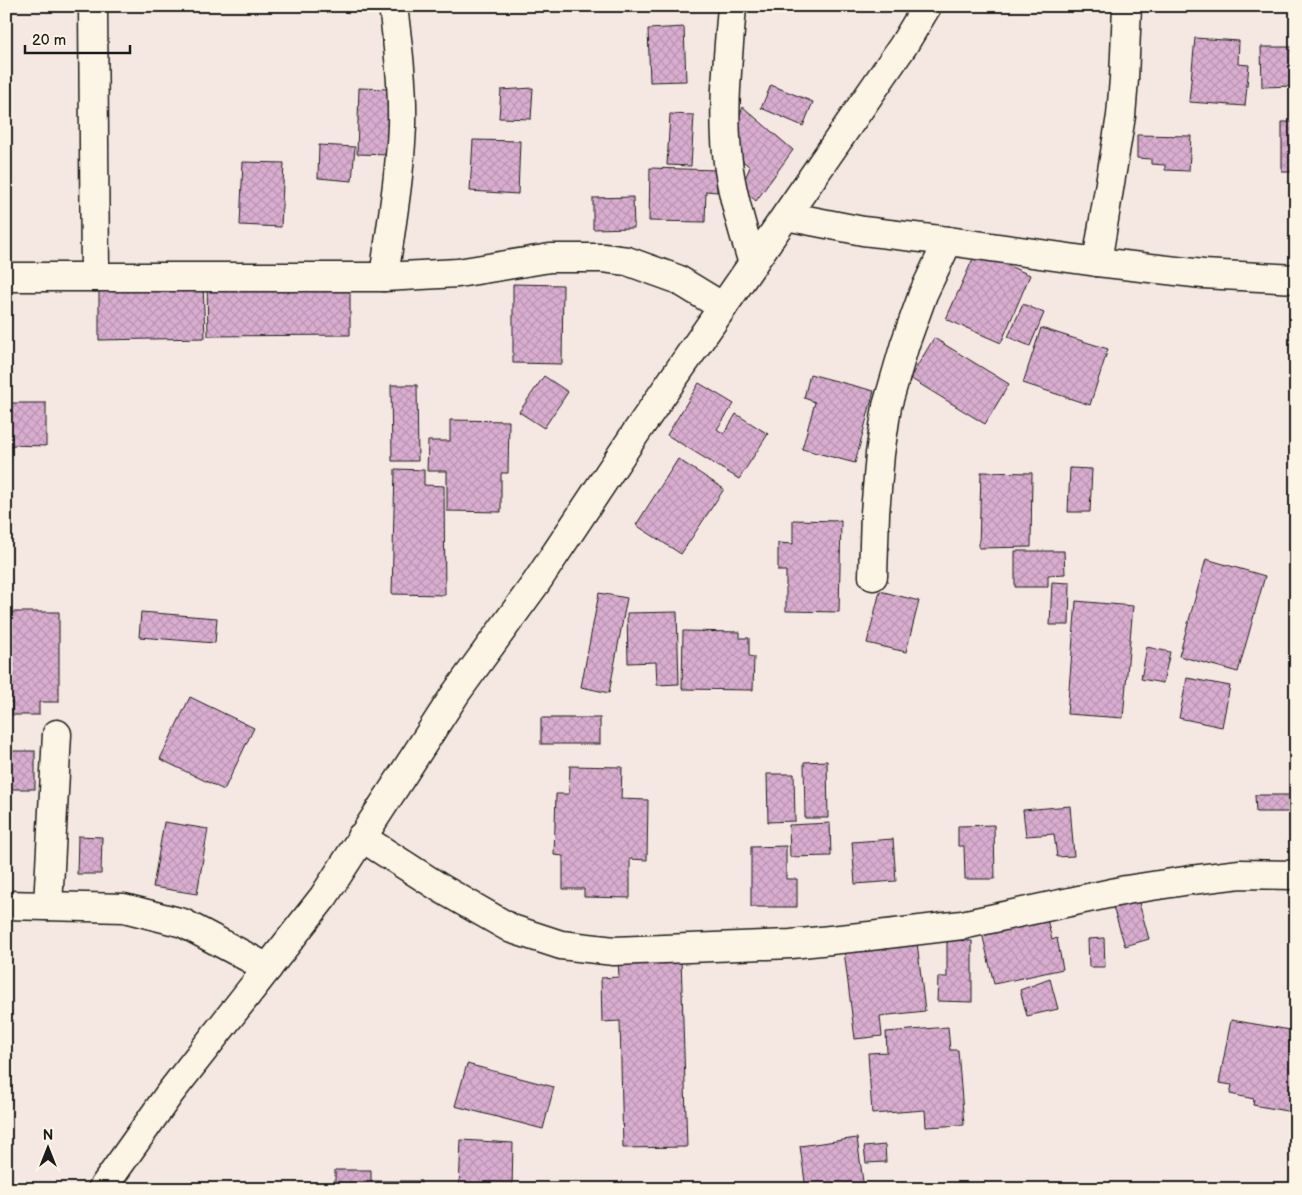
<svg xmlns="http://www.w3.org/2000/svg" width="1302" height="1195" viewBox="0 0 1302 1195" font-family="'Balsamiq Sans',sans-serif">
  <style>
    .building { fill: url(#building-cross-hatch); stroke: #1c1c1c }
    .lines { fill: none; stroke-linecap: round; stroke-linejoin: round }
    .minor-casing { stroke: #1c1c1c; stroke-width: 31 }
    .minor { stroke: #fcf5e5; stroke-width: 28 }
  </style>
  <defs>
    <pattern id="building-cross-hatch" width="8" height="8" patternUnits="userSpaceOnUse" patternTransform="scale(1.25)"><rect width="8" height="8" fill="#d9add0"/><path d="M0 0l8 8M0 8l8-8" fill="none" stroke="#ba94b2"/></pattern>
  </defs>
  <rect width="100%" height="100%" fill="#f5e7e1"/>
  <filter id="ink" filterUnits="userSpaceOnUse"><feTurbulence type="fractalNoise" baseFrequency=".02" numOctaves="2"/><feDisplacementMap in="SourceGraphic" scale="10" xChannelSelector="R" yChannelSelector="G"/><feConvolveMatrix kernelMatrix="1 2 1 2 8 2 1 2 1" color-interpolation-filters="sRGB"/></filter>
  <g filter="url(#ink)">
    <g class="building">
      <path d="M684,27L686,81L650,82L648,29Z"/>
      <path d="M1195,38L1239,41L1238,64L1249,65L1245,106L1189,102Z"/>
      <path d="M1261,47H1296V86L1262,87Z"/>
      <path d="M771,85L813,102L803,126L761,108Z"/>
      <path d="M359,88L391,89L389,155L357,154Z"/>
      <path d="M533,88L531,119L499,118L501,90Z"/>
      <path d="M743,107L793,150L756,201L741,188L750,167L739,158L735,129Z"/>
      <path d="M670,114L694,115L691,166L667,165Z"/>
      <rect x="1282" y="122" width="14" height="50"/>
      <path d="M1137,135L1191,136L1189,171L1165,170V165L1151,164V159L1137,158Z"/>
      <path d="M473,140L520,141L518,194L470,191Z"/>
      <path d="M319,145L355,147L352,181L318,178Z"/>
      <path d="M243,162L284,163L281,227L240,225Z"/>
      <path d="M650,168L717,170V192L706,191L705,222L649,221Z"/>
      <path d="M633,197L634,228L593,229V198Z"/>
      <path d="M976,252L1030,275L1001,343L946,319Z"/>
      <path d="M350,281V335L208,336L207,283Z"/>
      <path d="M203,283L205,338L99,340V285Z"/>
      <path d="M513,284L563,285L562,364L513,363Z"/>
      <path d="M1023,304L1044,313L1030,346L1008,337Z"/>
      <path d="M1041,328L1108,349L1090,405L1023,383Z"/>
      <path d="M934,338L1009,384L985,424L910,378Z"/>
      <path d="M810,374L874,391L855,463L802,449L815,402L804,398Z"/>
      <path d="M544,376L568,392L544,428L519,412Z"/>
      <path d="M699,383L734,404L717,429L724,434L736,414L768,434L739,479L667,435Z"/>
      <path d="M391,385H417L418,461H392Z"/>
      <path d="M6,403H46V446L6,445Z"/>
      <path d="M450,420L509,421L508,473H501V512L447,511V471H427L428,441H450Z"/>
      <path d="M678,459L724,489L681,554L636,525Z"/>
      <path d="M1070,468L1092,469L1090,512H1068Z"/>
      <path d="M395,469L424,470V485L444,486L445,595L392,594Z"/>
      <path d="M981,472L1032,473L1031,547L979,548Z"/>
      <path d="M793,520L841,521L839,612L786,611V571H778V543L793,544Z"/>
      <path d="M1015,551H1064L1065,574L1048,575V587H1015Z"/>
      <path d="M1206,559L1265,576L1238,672L1179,656Z"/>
      <path d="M1052,582L1070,583L1069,625H1050Z"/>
      <path d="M880,591L919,601L906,652L867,643Z"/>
      <path d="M599,593L627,598L609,693L581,687Z"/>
      <path d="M1076,601L1133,606L1123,718L1067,714Z"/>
      <path d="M6,612H59V702H39V715H12V702H6Z"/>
      <path d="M141,612L217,618L215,643L139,637Z"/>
      <path d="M677,612L679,684L657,685L656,662L628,663L627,613Z"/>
      <path d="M683,631L740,632V638H749V656L754,657L753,690L682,689Z"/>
      <path d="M1147,647L1170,652L1163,683L1141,679Z"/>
      <path d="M1187,678L1230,686L1222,727L1179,718Z"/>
      <path d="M190,697L254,728L224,790L160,759Z"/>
      <rect x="541" y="718" width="59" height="26"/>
      <rect x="6" y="751" width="29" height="38"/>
      <path d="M827,761L828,818H805L804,762Z"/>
      <path d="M570,766L622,767L621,799L648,800L647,860L630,859V898L584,897V889H563V856L554,855L556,794H569Z"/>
      <path d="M767,774H794L795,821L768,822Z"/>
      <path d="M1255,795H1296V812H1256Z"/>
      <path d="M1070,806L1074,856L1057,857L1054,834L1026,836L1023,810Z"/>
      <path d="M164,822L208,829L197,894L153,887Z"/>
      <path d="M830,823L831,856L790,857L789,825Z"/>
      <path d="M994,825L995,879H965L964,846H958V826Z"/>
      <path d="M78,836L102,837L101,874H77Z"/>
      <path d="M893,839L896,881L855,884L852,842Z"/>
      <path d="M786,846V879H797V907H751V847Z"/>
      <path d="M1136,892L1149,939L1125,946L1111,900Z"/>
      <path d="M1046,915L1052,940L1057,938L1063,969L994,984L981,929Z"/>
      <path d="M1104,938L1105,967H1089L1088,939Z"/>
      <path d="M947,940L972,941V1002L937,1001L938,977H947Z"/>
      <path d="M917,942L925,1011L880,1016L882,1036L855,1039L844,951Z"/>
      <path d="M681,958L687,1147L623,1148L620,1021L602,1022L601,978L619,977L618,960Z"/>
      <path d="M1050,979L1058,1009L1027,1016L1020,990Z"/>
      <path d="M1231,1020L1296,1031V1103H1294L1292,1112L1253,1105L1254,1099L1230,1094L1232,1085L1219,1083Z"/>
      <path d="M948,1027L950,1050H958L964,1125L926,1127L925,1110L872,1114L868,1053L887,1052L886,1032Z"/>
      <path d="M467,1064L554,1087L543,1129L455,1106Z"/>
      <path d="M857,1138L864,1189H806L800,1146Z"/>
      <path d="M461,1140L513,1143L512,1189H459Z"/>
      <path d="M885,1145L886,1162L866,1163L864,1147Z"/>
      <path d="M335,1170H371V1181H421V1189H335Z"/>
    </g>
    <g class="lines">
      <defs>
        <g id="minor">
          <path d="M93,6L95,277"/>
          <path d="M732,6C728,60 721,116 729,170C734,202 743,232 753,263"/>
          <path d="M786,216L863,231L948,241L1097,262L1203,274L1296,279"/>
          <path d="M1097,262L1121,116L1124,79L1127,6"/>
          <path d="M6,277H384L458,273L550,258H603L627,261L677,279L723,307"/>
          <path d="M384,277C391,227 400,176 402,125C403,85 398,46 393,6"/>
          <path d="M873,576L875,513L880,454L887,406L905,344L923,294L948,241"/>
          <path d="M361,837L442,889L512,929L561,945L614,951L791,944L870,936L962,925L1126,890L1191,880L1240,874L1296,875"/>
          <path d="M6,905L124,908L183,923L268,968"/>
          <path d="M48,906L57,734"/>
          <path d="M102,1189L170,1093L324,896L456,693L536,583L633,437L903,46L927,6"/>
        </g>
      </defs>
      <use href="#minor" class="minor-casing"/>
      <use href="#minor" class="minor"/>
    </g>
  </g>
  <rect width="1302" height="1195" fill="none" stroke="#fcf5e5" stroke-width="25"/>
  <rect x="12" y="12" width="1277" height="1170" fill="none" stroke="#1c1c1c" stroke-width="2" filter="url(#ink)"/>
  <g transform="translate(48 1148)" stroke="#fcf5e5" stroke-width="4" paint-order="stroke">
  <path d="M0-4L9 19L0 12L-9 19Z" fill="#1c1c1c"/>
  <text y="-8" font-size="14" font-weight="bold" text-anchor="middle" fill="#1c1c1c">N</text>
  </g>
  <path d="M25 45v8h105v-8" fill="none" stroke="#1c1c1c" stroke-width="2.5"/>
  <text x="32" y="45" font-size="15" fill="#1c1c1c" stroke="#fcf5e5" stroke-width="4" paint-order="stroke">20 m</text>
</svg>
